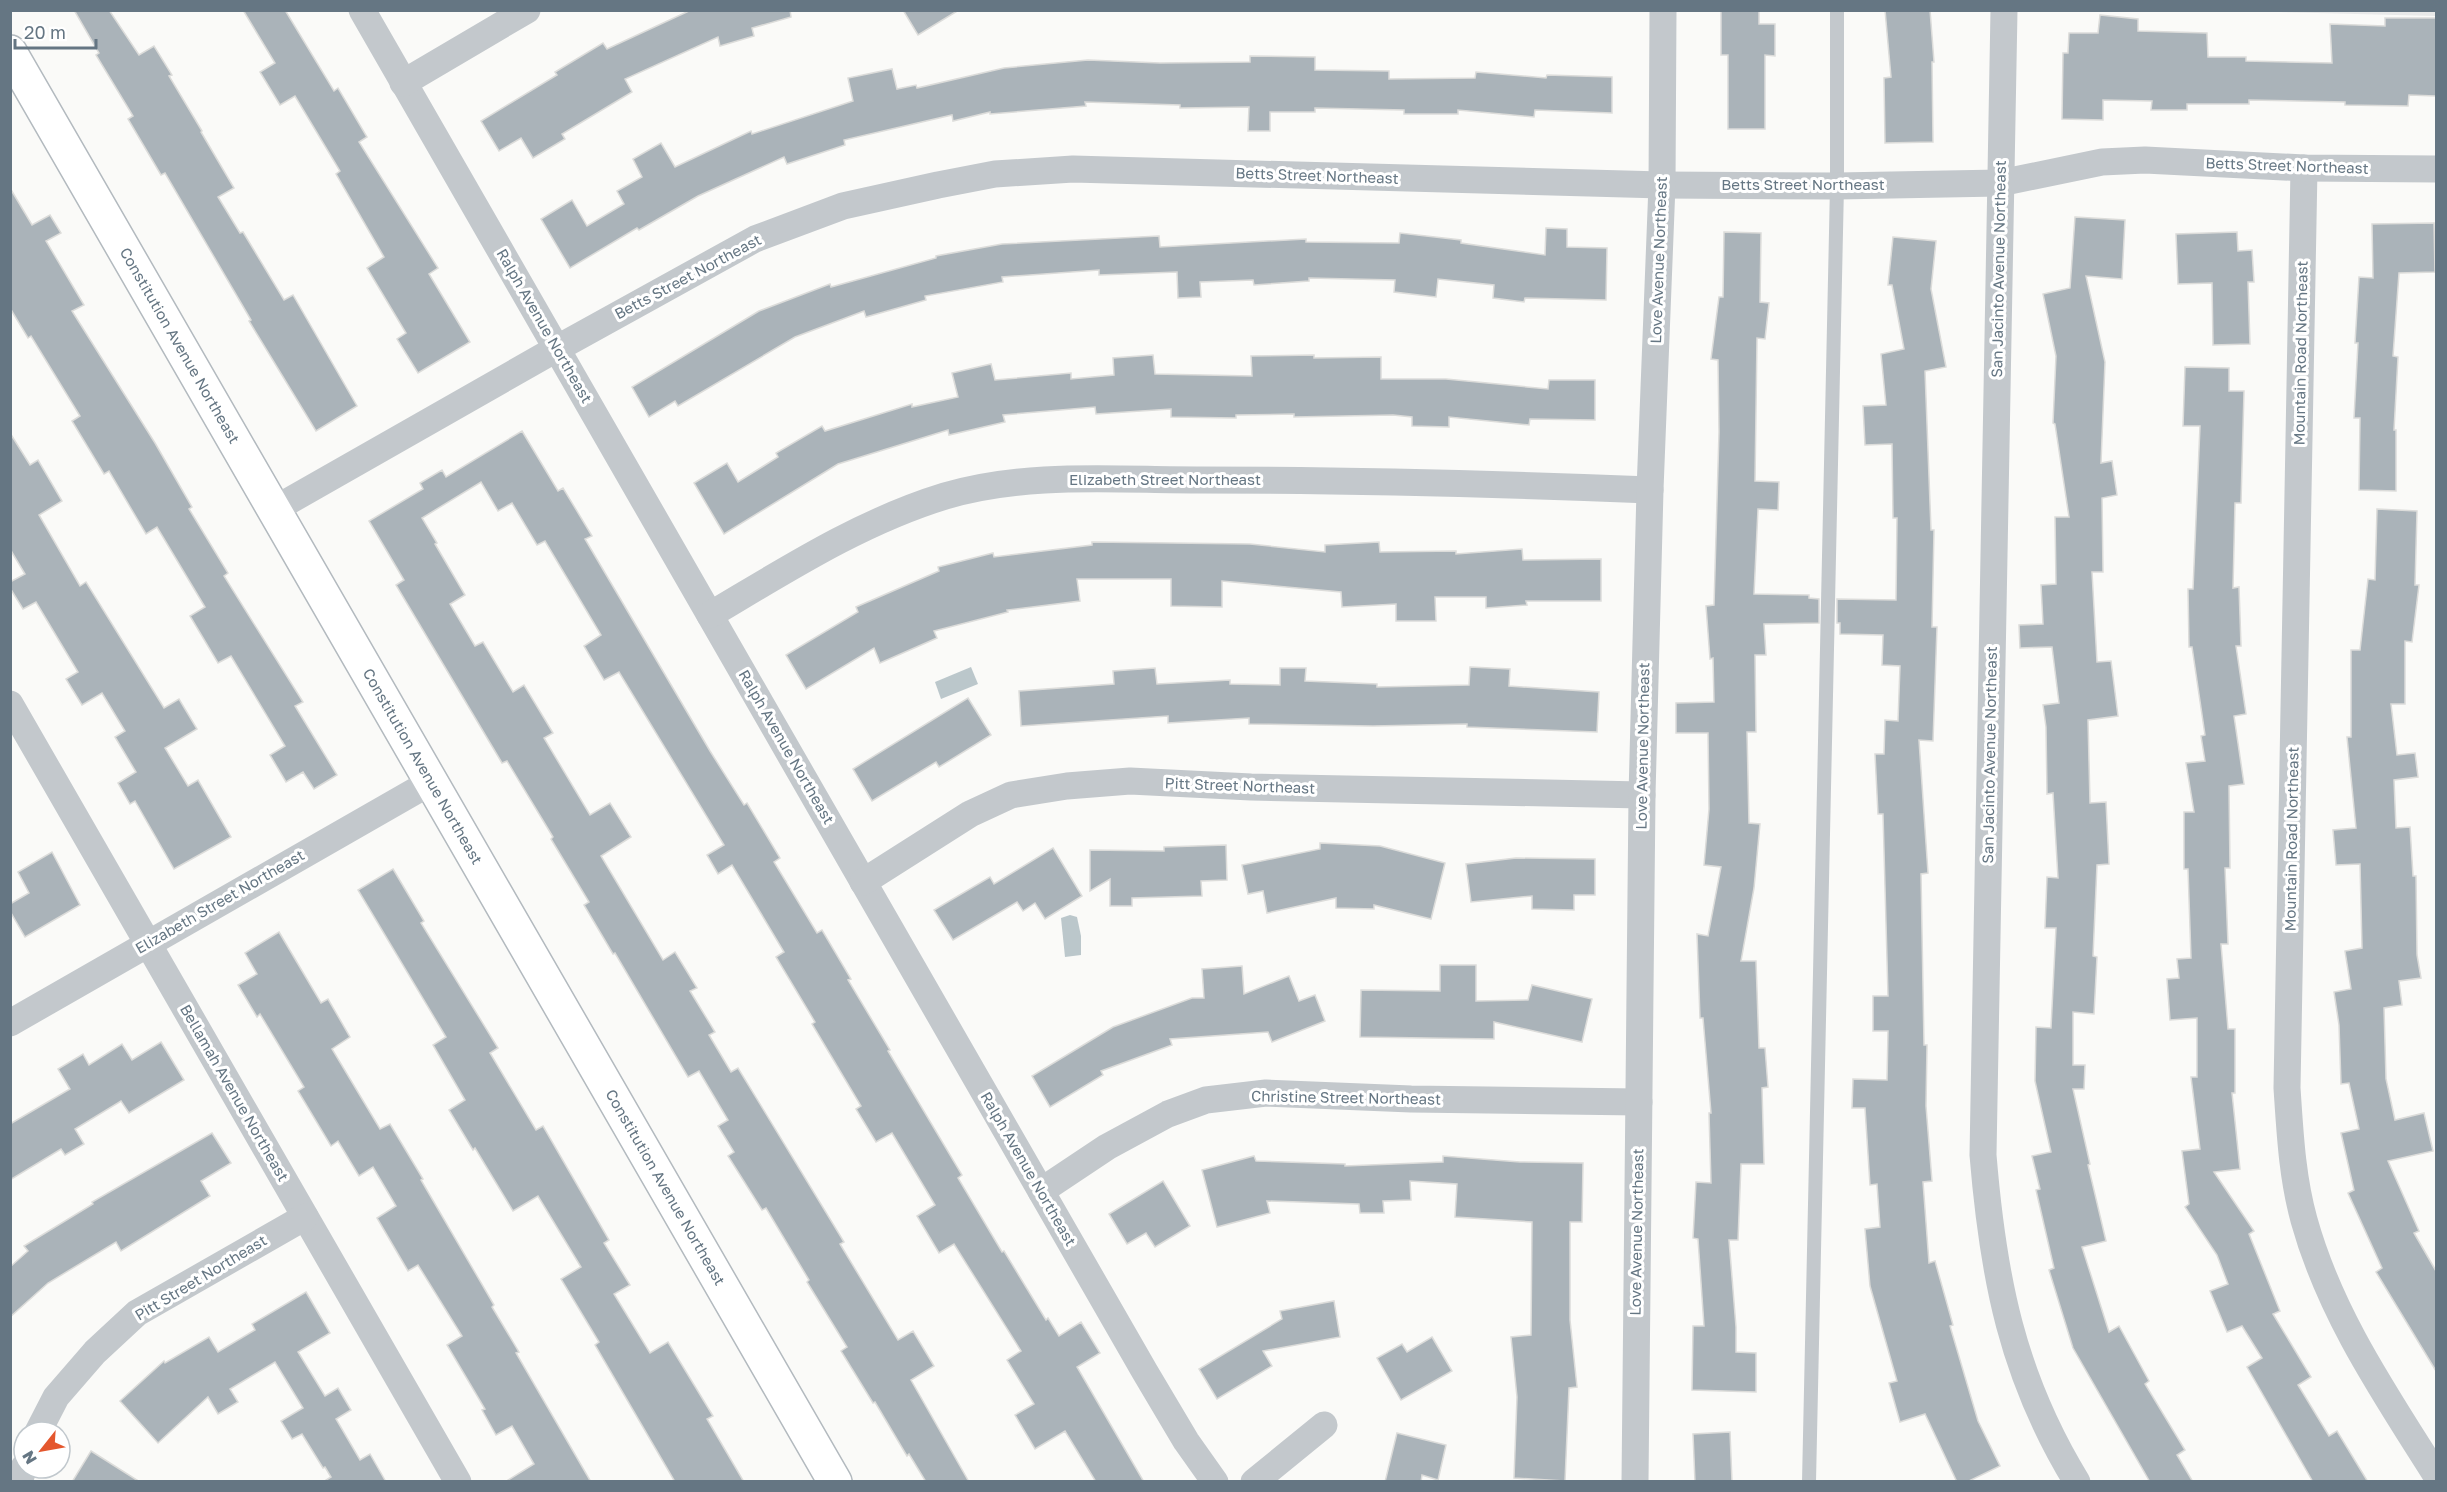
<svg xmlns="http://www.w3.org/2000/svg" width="2447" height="1492" viewBox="0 0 2447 1492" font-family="'Golos Text',sans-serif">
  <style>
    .built { fill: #e8e9e9 }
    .water { fill: #bbc7cb }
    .building { fill: #aab3b9; stroke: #dcdcda; stroke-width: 1.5 }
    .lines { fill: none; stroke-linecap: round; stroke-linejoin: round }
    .secondary-casing { stroke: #b3babf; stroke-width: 36 }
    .lane { stroke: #c3c8cc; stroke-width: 14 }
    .street { stroke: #c3c8cc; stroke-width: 27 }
    .secondary { stroke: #fff; stroke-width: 33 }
    .labels { text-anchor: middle; stroke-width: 6; stroke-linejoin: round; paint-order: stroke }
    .street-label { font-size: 15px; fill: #657683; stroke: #fff }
  </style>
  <rect width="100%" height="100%" fill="#fafaf8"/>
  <path class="built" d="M2436,10V16L2242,11V10Z"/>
  <g class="water">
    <path d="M971,667L978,684L941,699L935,682Z"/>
    <path d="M1070,915L1077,917L1081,936V955L1065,957L1061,918Z"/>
  </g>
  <g class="building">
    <path d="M74,10H109L139,55L154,46L172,75L169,76L202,131L201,132L234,188L218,197L240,233L243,232L284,300L293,295L357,406L316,431L249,321L251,320L165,173L161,175L128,119L133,116L96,55L99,53Z"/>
    <path d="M243,10H285L334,91L338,88L367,137L359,142L438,268L429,274L470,342L418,373L397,339L406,333L367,268L384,257L336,174L340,171L295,96L280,105L260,72L275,63Z"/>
    <path d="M691,10H790L791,17L752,28L754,36L720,46L718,37L625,79L632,92L562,134L565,139L533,158L521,138L499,151L481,121L557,75L555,72L603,43L607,49Z"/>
    <path d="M903,10H959L918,35Z"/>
    <path d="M1721,10H1759V24H1775V56L1765,55V129H1728V55H1721Z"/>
    <path d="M1885,10H1930L1934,62H1932L1933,142L1885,143L1884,78L1891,77Z"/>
    <path d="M2100,15L2138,19V31L2207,33L2208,57H2246V61L2332,63L2330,24L2385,26V18H2436V96L2409,95L2408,106L2345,105V102L2249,100V104H2187V110H2151L2152,101L2103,100V120L2062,119L2063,53H2068L2069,33H2098Z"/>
    <path d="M1250,56L1315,57V70L1389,71V79L1475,78L1476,72L1546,78L1547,75L1612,77V113L1535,110L1534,117L1458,110V114H1404V110L1315,108V112H1270V131H1248L1249,107L1180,108V105L1085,102L1086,106L990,114V112L953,121L952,115L844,140L845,145L787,164L784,157L698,196L639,230L637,228L570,268L541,219L572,200L587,226L624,204L617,191L642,177L633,159L661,143L675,167L751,131L752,134L853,101L848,78L892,69L897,89L916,85L917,88L1004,68L1088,60L1160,63L1250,62Z"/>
    <path d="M10,188L32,225L50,215L61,233L46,241L84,305L72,311L155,443L192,507L189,509L228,573L224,576L303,702L295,706L337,775L314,789L303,772L286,782L270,755L285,746L231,656L218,663L190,616L205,607L157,527L146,534L109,471L104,474L72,421L80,416L31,336L28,338L10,308Z"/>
    <path d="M2075,217L2125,220L2122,279L2086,276L2105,362L2101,463L2112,461L2117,495L2102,498L2103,572H2092L2097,662L2111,661L2118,716L2088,720L2090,803L2106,802L2109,864L2097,865L2093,956L2097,957L2094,1014L2073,1012V1065H2085L2084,1089H2073L2090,1164L2088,1165L2106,1241L2082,1247L2109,1332L2119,1326L2149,1381L2145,1384L2185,1450L2177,1455L2193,1482H2150L2073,1348L2049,1270L2054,1268L2036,1190L2040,1189L2032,1156L2051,1152L2035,1081L2036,1027L2051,1028L2056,928H2045L2047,877L2058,878L2053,793L2047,794L2046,727L2043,705L2059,703L2052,647L2020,648L2019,625L2043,624L2041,585L2056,584L2055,517H2069L2055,424L2053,423L2056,356L2043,294L2070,288Z"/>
    <path d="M2434,223L2435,272L2399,273L2393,356L2398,357L2394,430H2396V491L2359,490L2360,418H2354L2358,343H2355L2359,277L2373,278L2372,224Z"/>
    <path d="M1546,228L1567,229V247L1607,248L1606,300L1525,298L1524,302L1493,298L1494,285L1438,279L1436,297L1394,292L1395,280L1309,278V281L1254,285L1253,280L1200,282L1201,297L1178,298L1177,272L1099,275V270L1002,277L1003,282L925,296L926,300L866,317L864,311L795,337L678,406L675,401L649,417L632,387L759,311L830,284L831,287L936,258V256L1002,244L1159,236L1160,247L1306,239V242L1399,243L1400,233L1461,240V243L1545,255Z"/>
    <path d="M1724,232L1761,233L1760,302L1769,303L1765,339L1757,338L1755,481L1779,482L1778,510L1758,509L1754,594L1809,595V598L1819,599V623L1764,624L1766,655H1755L1756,732H1747L1749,823L1760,824L1754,888L1741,961H1756L1759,1048H1765L1768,1087L1762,1088L1764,1164H1741L1738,1240H1729L1736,1327V1352L1756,1353V1392L1692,1390L1693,1326H1704L1698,1239L1693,1238L1696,1182L1711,1183L1709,1113H1711L1703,1018H1700L1697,934L1708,936L1721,867L1704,865L1709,809L1708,733H1676V703L1714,702L1713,658L1710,659L1706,606L1714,605L1719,432L1718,360L1711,359L1719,297H1723Z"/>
    <path d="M2237,232L2238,251L2252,250L2254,282H2248L2250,344L2213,345L2212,283L2178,284L2176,234Z"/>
    <path d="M1893,237L1936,241L1931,289L1946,367L1925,371L1931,530H1934L1932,627H1937L1933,741L1919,740L1928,873L1921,874L1924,1045H1927L1926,1106L1932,1181L1923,1182L1929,1263L1935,1261L1953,1325L1950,1326L1978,1421L2000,1466L1967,1482H1957L1925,1414L1900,1422L1889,1383L1897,1381L1870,1286L1865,1229L1880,1227L1877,1184L1870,1185L1865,1108H1852L1853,1079L1887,1080L1888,1031H1873V996H1888L1883,814H1878L1875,754H1884L1885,720L1898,721L1900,666L1882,665L1883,635L1840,634V623H1837V599L1896,600L1897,518H1893L1892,444L1865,445L1863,406L1886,405L1881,354L1904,349L1892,285H1888Z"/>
    <path d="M1153,355L1155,374L1252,376L1251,356L1314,355V358L1381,357V379H1446L1548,389L1549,380H1595V420L1530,419L1529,425L1449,417V427L1412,426V417L1393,415L1294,417V414L1236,415V418L1171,417V409L1096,414L1095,407L1003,415L1005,422L949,435L948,430L838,464L724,534L694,483L727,463L738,482L778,457L776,453L822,426L825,431L912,404V407L958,397L952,373L991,364L995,380L1071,373V379L1114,375L1113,358Z"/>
    <path d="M2185,367L2229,368V391H2244L2241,503H2235L2233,588L2239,587L2241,646H2236L2246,714L2234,716L2244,784L2229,786L2230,868H2225L2228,944H2221L2228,1029H2235V1093H2232L2240,1169L2214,1172L2254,1231L2249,1234L2280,1311L2273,1314L2311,1377L2298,1385L2329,1436L2337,1431L2368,1482H2313L2247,1367L2262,1358L2242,1326L2227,1332L2210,1291L2228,1284L2217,1255L2185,1207L2189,1204L2182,1151L2200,1149L2191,1077H2197V1018L2170,1020L2167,979L2179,978L2177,959L2191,958L2188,869H2184V812H2194L2186,763L2205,761L2201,736L2205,735L2192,647H2189L2188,589H2193L2200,426H2183Z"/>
    <path d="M522,431L558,491L563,488L592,536L585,539L710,751L744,805L747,803L780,858L774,862L817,933L822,930L851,979L848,980L890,1050L888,1051L962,1175L958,1178L1002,1252L1004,1251L1046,1320L1048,1318L1059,1336L1081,1322L1100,1353L1077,1367L1144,1482H1096L1065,1431L1035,1449L1015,1415L1034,1404L1007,1360L1021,1351L954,1244L939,1253L917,1216L935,1205L892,1133L876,1142L856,1109L861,1106L812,1024L815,1022L776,957L784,952L732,865L718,874L707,855L724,845L619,672L604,680L584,646L601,635L545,541L537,545L512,503L498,511L481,482L422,518L437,543L435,544L465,595L450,604L475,646L483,642L513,692L524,685L553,733L544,738L590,815L610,803L631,837L601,856L663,960L675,952L697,988L690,991L715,1032L709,1035L731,1072L738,1068L844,1242L840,1244L898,1340L913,1331L934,1366L911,1380L969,1482H926L909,1454L907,1456L875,1402L873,1403L841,1351L847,1347L807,1282L809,1280L766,1208L762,1210L728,1156L734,1152L718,1126L728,1120L699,1071L688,1077L615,953L613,954L584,905L589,902L551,839L553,837L507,761L502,763L396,585L404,580L369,521L423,489L420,483L442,470L446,477Z"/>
    <path d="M10,433L30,465L38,460L62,501L39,515L80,586L86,582L164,708L179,699L197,729L165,748L188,786L198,780L231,837L174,869L135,801L130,804L118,783L136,772L115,737L125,731L102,693L82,705L66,679L78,672L36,602L23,609L10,588V582L25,574L10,549Z"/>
    <path d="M2377,509L2417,511L2415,585H2419L2412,642L2405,641V704H2391L2397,755L2415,753L2418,777L2394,780L2396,828L2410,827L2413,876H2416L2417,955L2421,978L2399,981L2402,1005L2384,1008L2386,1079L2395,1120L2424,1113L2433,1151L2388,1161L2419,1231L2414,1233L2436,1271V1371L2376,1272L2382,1268L2348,1193L2354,1190L2341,1133L2359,1129L2349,1083L2341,1084L2339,1025L2334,992L2351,989L2345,951L2362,948L2360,864L2336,865L2333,830L2356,828L2347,737H2351V650H2360L2368,579L2375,580Z"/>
    <path d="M1092,542L1250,544L1325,552V545L1379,542L1380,552L1456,551V554L1522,549L1523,560L1601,559V601H1526L1527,605L1486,608V597H1435L1436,621H1396V604L1342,607L1341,592L1222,581V607L1171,606V579H1077L1080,601L1007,610L1008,612L934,631L937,638L880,663L874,648L806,689L786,655L858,612L856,607L939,571L938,567L993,553L994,557L1092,545Z"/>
    <path d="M1470,667L1510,669L1509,686L1599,692L1597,732L1467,727V724L1373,726L1249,724V718L1168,723V716L1021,726L1019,691L1114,684L1113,671L1155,668L1157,684L1230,680V684L1280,685V668H1306L1305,681L1377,684V687L1469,685Z"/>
    <path d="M968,698L991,735L939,767L936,762L872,801L853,769Z"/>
    <path d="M1320,843L1380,846L1445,863L1431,919L1374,905V909L1336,908V898L1267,913L1263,891L1248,894L1242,865L1320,849Z"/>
    <path d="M1226,845L1227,880L1201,881L1202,896L1132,898V906H1110V879L1090,891V850L1164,851V847Z"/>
    <path d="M1053,848L1082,896L1045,919L1035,903L1023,911L1017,902L953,940L934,910L990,877L994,884Z"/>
    <path d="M52,852L80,905L25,937L10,911V904L29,893L18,872Z"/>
    <path d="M1516,858L1595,859V895H1574V910L1532,909V896L1471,902L1466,864Z"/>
    <path d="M393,869L424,921L421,923L498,1048L490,1053L536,1130L543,1126L609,1240L604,1243L630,1285L614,1294L650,1353L668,1342L713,1416L707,1419L744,1482H675L595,1345L599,1342L561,1279L581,1267L538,1196L513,1211L475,1148L473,1150L449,1110L465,1100L433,1045L446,1037L358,890Z"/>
    <path d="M279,932L321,1003L328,999L350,1037L332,1049L380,1129L390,1124L423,1179L421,1180L494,1305L492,1307L519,1352L516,1353L591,1482H505L534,1464L512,1426L496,1435L482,1410L485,1409L447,1345L462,1336L418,1265L408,1271L377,1218L396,1206L373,1167L359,1176L338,1141L331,1146L298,1091L304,1087L260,1014L257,1017L238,985L257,974L245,953Z"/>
    <path d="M1440,965H1476V1001L1528,1000L1532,985L1592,999L1582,1042L1494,1022V1039L1360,1037L1361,990L1440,991Z"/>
    <path d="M1242,966L1244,994L1289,976L1299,1001L1315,995L1325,1021L1272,1042L1268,1032L1170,1039L1172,1045L1101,1071L1103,1075L1050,1107L1032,1076L1113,1027L1192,998H1204L1202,969Z"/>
    <path d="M161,1042L184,1080L129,1113L121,1101L75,1129L84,1144L65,1155L61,1149L10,1180V1124L70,1089L58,1069L83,1054L89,1065L122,1044L132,1060Z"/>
    <path d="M212,1133L231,1163L201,1181L210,1196L121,1251L116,1242L48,1283L10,1317V1267L28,1251L24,1246L93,1204L92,1202Z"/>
    <path d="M1254,1156L1256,1161L1345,1164V1166L1443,1162V1156L1520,1162L1583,1163L1582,1222H1570V1320L1577,1387L1569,1388L1565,1481L1514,1478L1517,1397L1511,1337L1531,1335L1532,1222L1455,1217L1457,1184L1410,1181L1411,1200L1383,1201L1384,1213H1360L1359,1204L1267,1201L1270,1213L1217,1227L1202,1170Z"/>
    <path d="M1163,1181L1190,1226L1155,1247L1146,1233L1127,1244L1109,1214Z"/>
    <path d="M306,1292L330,1333L298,1352L325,1396L338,1388L351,1410L336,1419L360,1460L370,1454L386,1482H323L331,1477L325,1467L323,1468L302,1434L292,1439L281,1421L303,1408L275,1362L230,1389L238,1402L218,1414L208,1397L158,1443L120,1401L164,1361L165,1363L209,1337L218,1352L255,1330L252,1324Z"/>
    <path d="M1334,1301L1340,1337L1263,1351L1272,1366L1217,1399L1199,1369L1282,1319L1280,1311Z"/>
    <path d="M1432,1337L1452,1371L1401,1400L1377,1358L1402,1344L1407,1352Z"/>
    <path d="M1730,1432L1732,1482H1695L1693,1434Z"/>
    <path d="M1397,1433L1446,1445L1438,1480L1422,1475L1421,1482H1385Z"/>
    <path d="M91,1451L140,1482H72Z"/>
  </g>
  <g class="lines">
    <defs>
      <g id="secondary">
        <path id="s1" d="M10,52L835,1482"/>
      </g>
    </defs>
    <use href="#secondary" class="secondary-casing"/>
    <path class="lane" d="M1809,1482L1837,186V10"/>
    <g class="street">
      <path d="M362,10L1145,1372L1186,1441L1215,1482"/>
      <path d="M2004,10L1983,1155C1993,1277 2012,1376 2077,1482"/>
      <path d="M403,83L527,10"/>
      <path d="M2304,168L2287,1088C2290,1132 2292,1177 2304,1220C2330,1314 2385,1394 2436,1475"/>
      <path d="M275,509L556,349L755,239L843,206L938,185L995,174L1073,169L1662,185L1837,186L2000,183L2102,162L2145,160L2304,168L2436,169"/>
      <path d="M710,615C786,570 860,522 945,496C1025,472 1114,480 1197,480C1348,480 1499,484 1650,490"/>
      <path d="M10,704L458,1482"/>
      <path d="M863,882L970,814L1011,795L1067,786L1130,781L1251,787L1642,795"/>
      <path d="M10,1023L431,782"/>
      <path d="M1041,1191L1107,1147L1168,1114L1206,1100L1266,1093L1411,1099L1639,1102"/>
      <path d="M38,1432L56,1397L95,1352L137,1313L305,1217"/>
      <path d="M19,1482L24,1467"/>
      <path d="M1254,1482L1324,1425"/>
      <path d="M1635,1482L1642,795L1650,490L1662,185L1663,10"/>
    </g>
    <use href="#secondary" class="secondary"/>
  </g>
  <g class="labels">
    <g class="street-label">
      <text transform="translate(2287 166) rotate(2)" y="5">Betts Street Northeast</text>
      <text transform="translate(1317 176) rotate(2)" y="5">Betts Street Northeast</text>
      <text x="1803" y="190">Betts Street Northeast</text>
      <text transform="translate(1659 260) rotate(-88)" y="5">Love Avenue Northeast</text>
      <text transform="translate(1999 269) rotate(-89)" y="5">San Jacinto Avenue Northeast</text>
      <text transform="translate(688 277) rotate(-28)" y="5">Betts Street Northeast</text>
      <text transform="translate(544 326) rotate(60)" y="5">Ralph Avenue Northeast</text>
      <text dy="5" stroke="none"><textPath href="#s1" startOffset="339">Constitution Avenue Northeast</textPath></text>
      <text transform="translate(2301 353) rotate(-89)" y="5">Mountain Road Northeast</text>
      <text x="1165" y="485">Elizabeth Street Northeast</text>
      <text transform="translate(1643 746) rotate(-89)" y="5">Love Avenue Northeast</text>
      <text transform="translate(786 747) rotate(60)" y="5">Ralph Avenue Northeast</text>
      <text transform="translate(1990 755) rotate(-89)" y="5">San Jacinto Avenue Northeast</text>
      <text dy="5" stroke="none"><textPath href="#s1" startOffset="825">Constitution Avenue Northeast</textPath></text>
      <text transform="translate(1240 786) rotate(2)" y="5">Pitt Street Northeast</text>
      <text transform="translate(2292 839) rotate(-89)" y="5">Mountain Road Northeast</text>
      <text transform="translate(220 902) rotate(-30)" y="5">Elizabeth Street Northeast</text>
      <text transform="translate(234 1093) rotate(60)" y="5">Bellamah Avenue Northeast</text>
      <text transform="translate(1346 1098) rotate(1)" y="5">Christine Street Northeast</text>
      <text transform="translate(1028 1169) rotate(60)" y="5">Ralph Avenue Northeast</text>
      <text dy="5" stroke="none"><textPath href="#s1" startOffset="1311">Constitution Avenue Northeast</textPath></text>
      <text transform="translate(1637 1232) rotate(-89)" y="5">Love Avenue Northeast</text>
      <text transform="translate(201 1278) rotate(-31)" y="5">Pitt Street Northeast</text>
    </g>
  </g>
  <rect width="2447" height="1492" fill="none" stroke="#657683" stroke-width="24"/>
  <g transform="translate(42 1450) rotate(239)"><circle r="28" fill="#ffffff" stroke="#c1c8cd" stroke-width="1.5"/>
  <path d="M0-4.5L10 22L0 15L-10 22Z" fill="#e4572e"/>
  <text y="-9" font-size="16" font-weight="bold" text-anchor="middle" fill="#657683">N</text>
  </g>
  <path d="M15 39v9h81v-9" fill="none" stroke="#657683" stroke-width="3"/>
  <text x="24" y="39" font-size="18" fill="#657683" stroke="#ffffff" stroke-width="4.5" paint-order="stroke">20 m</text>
</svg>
